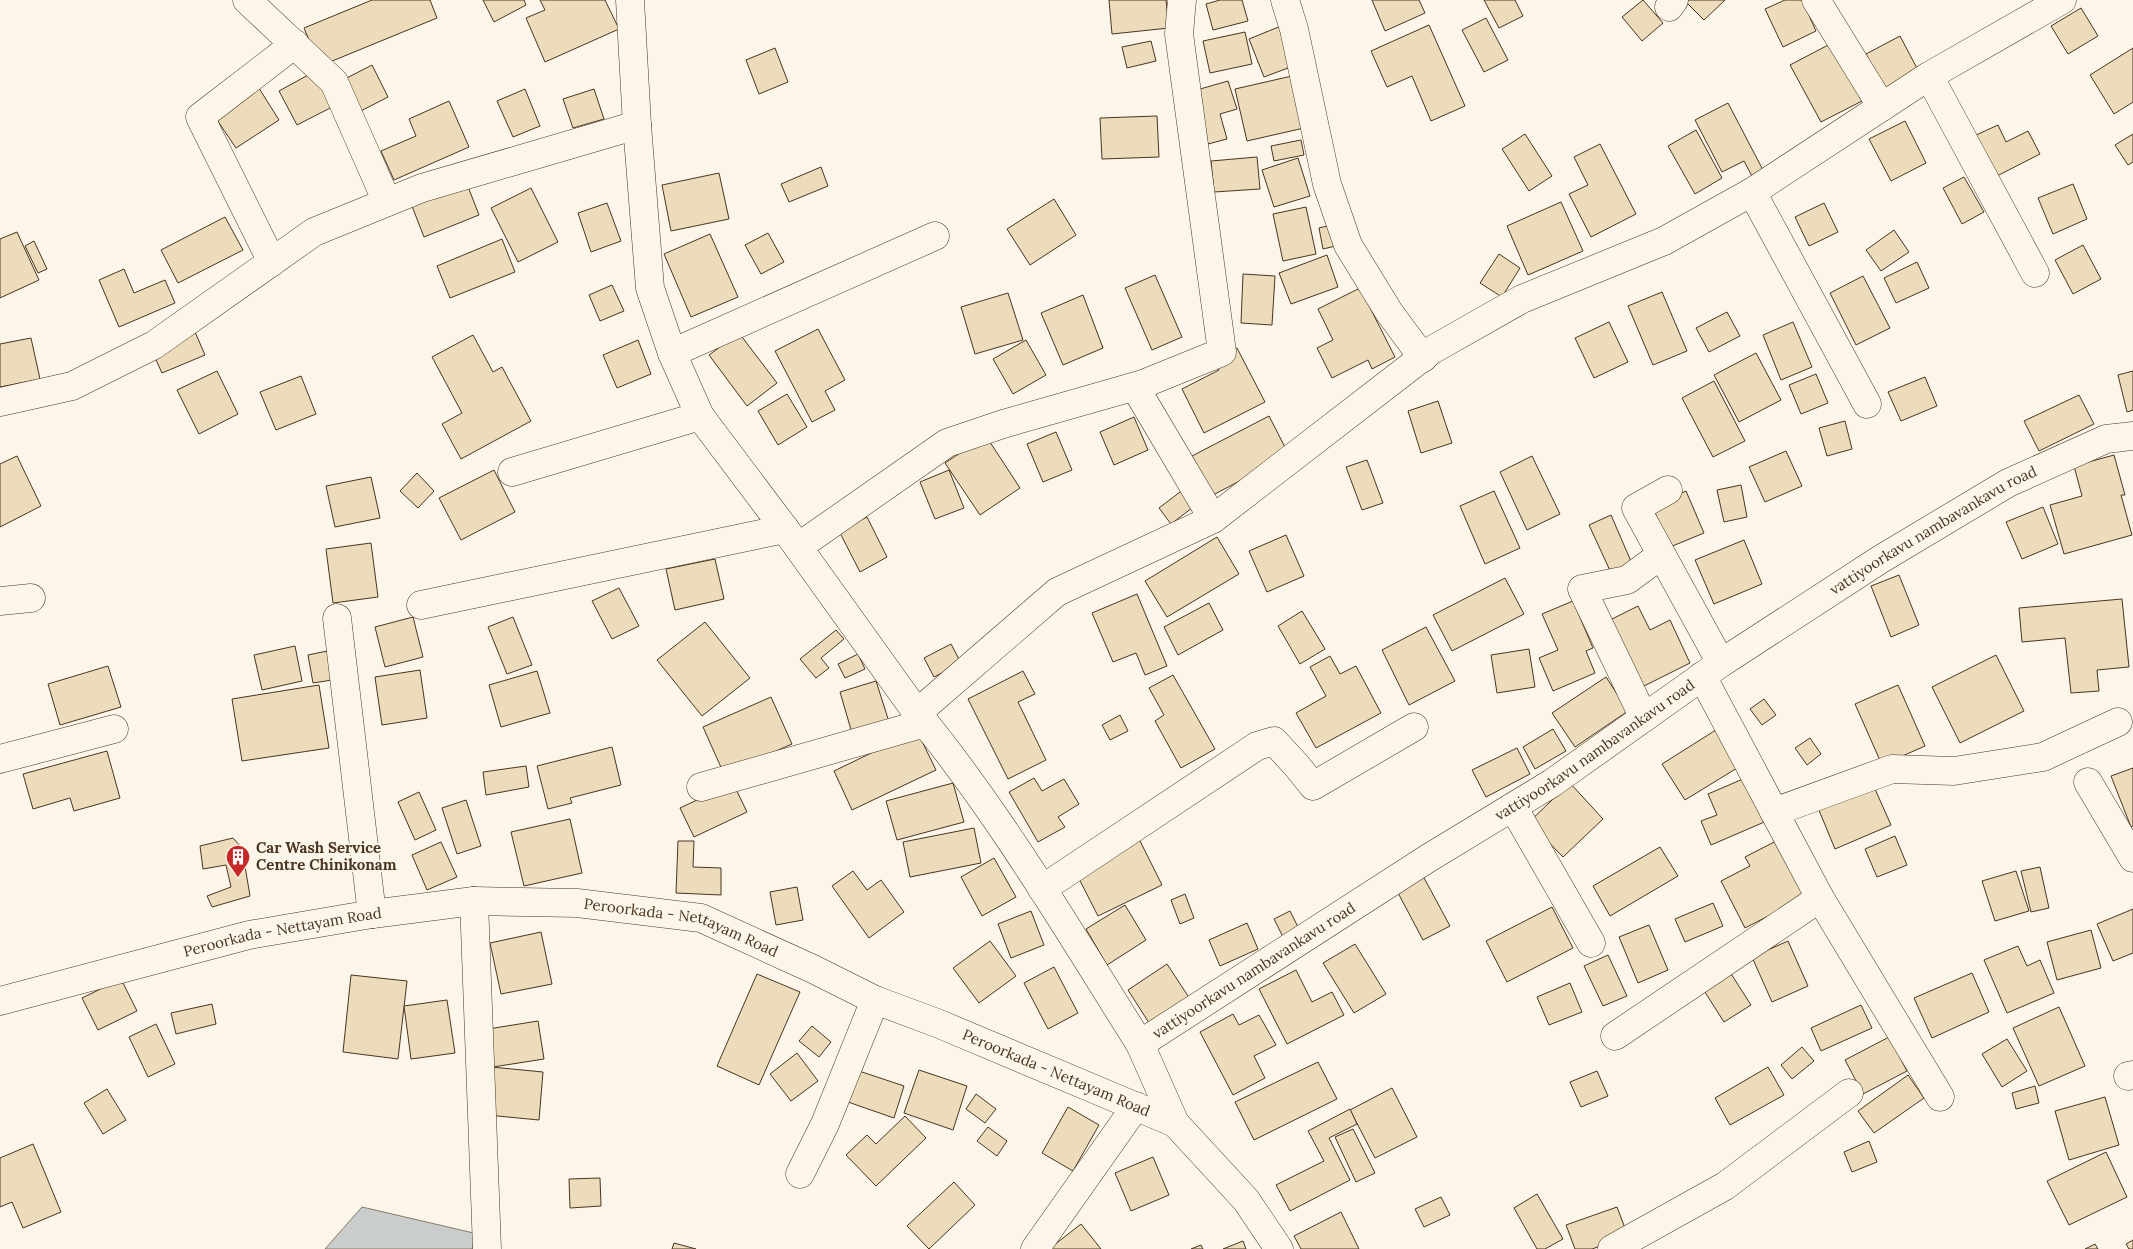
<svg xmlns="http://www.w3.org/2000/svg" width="2133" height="1249" viewBox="0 0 2133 1249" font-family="Lora,serif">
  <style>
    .water { fill: #c9cecd; stroke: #887966 }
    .building { fill: #ecdcbc; stroke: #4a3520 }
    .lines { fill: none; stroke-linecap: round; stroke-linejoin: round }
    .minor-casing { stroke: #4a3520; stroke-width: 29 }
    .minor { stroke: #fbf6e9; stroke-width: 28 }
    .labels { text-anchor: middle; stroke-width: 4; stroke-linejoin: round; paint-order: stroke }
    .street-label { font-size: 15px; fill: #4a3520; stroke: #fbf6e9 }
    .poi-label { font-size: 15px; font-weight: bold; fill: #4a3520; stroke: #fbf6e9; text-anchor: start }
  </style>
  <rect width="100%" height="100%" fill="#fbf6e9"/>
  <path class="water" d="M362,1207L478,1234L472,1249H325Z"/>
  <g class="building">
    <path d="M372,0H430L437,18L320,66L304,28Z"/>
    <path d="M483,0H524L526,5L494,22Z"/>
    <path d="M540,0H605L619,29L545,62L526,18L545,10Z"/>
    <path d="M1109,0H1166L1169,28L1112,34Z"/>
    <path d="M1220,0H1242L1248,21L1213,30L1206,4Z"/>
    <path d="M1372,0H1419L1425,13L1385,31Z"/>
    <path d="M1484,0H1515L1523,16L1499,28Z"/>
    <path d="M1643,0L1663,23L1642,41L1622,17Z"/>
    <path d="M1684,0H1725L1704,20Z"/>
    <path d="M1785,0H1802L1816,31L1783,47L1765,9Z"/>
    <path d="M2081,8L2098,36L2068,54L2051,26Z"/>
    <path d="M1486,18L1508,60L1484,72L1462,30Z"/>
    <path d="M1429,25L1465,106L1431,121L1412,76L1387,87L1371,51Z"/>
    <path d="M1281,26L1296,65L1264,77L1249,39Z"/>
    <path d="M1245,32L1252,64L1210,73L1203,41Z"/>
    <path d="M1900,36L1920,74L1885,92L1866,54Z"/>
    <path d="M1151,41L1156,61L1127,68L1122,47Z"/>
    <path d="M1832,43L1862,101L1821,122L1790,65Z"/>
    <path d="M775,48L788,82L759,94L746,60Z"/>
    <path d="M2133,48V102L2114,114L2090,75Z"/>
    <path d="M372,65L388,97L355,114L339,82Z"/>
    <path d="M319,69L338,104L297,125L279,91Z"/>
    <path d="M1292,76L1304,128L1247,141L1235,89Z"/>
    <path d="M1228,81L1237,109L1220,114L1227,139L1208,144L1193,91Z"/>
    <path d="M257,85L279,120L236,148L213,114Z"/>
    <path d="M525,89L540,126L513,137L497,101Z"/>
    <path d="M594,89L604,119L573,128L563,99Z"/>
    <path d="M449,101L469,147L394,180L381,151L416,136L409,119Z"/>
    <path d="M1728,103L1764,172L1753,178L1744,161L1722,172L1695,120Z"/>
    <path d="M1157,116L1159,157L1102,159L1100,118Z"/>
    <path d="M1905,121L1926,163L1891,181L1869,139Z"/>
    <path d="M1998,125L2006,142L2028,131L2040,154L1995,177L1974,136Z"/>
    <path d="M1696,130L1722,178L1695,194L1668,146Z"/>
    <path d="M1525,134L1552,176L1529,191L1502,149Z"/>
    <path d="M2133,134V162L2128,165L2115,145Z"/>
    <path d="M1301,140L1304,155L1274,161L1271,146Z"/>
    <path d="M1600,144L1636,214L1591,237L1569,194L1588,185L1574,157Z"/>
    <path d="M1257,157L1260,189L1214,192L1211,161Z"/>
    <path d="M1298,158L1310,196L1274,207L1262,170Z"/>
    <path d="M821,167L828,186L789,202L781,184Z"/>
    <path d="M719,173L729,219L671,231L662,185Z"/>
    <path d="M1964,177L1984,212L1962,224L1943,188Z"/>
    <path d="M465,179L479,215L424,237L410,201Z"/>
    <path d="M2073,184L2087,219L2053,234L2038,198Z"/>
    <path d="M531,188L558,242L518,262L491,208Z"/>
    <path d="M1054,199L1076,235L1030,265L1007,229Z"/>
    <path d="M1561,202L1583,251L1528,275L1507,226Z"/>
    <path d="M607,203L621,241L591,252L578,213Z"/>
    <path d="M1824,203L1838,232L1809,246L1795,217Z"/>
    <path d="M1306,207L1316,254L1283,261L1273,214Z"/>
    <path d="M225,217L243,250L178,283L161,250Z"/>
    <path d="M1335,224L1340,245L1323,249L1319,228Z"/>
    <path d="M1894,230L1909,252L1881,271L1866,250Z"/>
    <path d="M17,232L39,280L0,298V239Z"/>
    <path d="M768,233L784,262L761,274L745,245Z"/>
    <path d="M710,234L738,297L691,317L664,254Z"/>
    <path d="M502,239L515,272L450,298L437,266Z"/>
    <path d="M34,241L47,269L38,273L25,246Z"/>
    <path d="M2083,245L2101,279L2073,294L2055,260Z"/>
    <path d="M1499,254L1520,268L1502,297L1480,283Z"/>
    <path d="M1327,255L1338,287L1291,304L1279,273Z"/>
    <path d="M1917,262L1929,288L1896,303L1884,278Z"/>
    <path d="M124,269L134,293L165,280L175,303L119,327L99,280Z"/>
    <path d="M1243,274L1275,276L1272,325L1241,323Z"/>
    <path d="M1155,275L1182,337L1152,350L1125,288Z"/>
    <path d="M1863,276L1890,328L1856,345L1830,293Z"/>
    <path d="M612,285L624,311L600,321L589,295Z"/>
    <path d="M1360,288L1395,357L1372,369L1368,360L1332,378L1317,348L1333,340L1318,309Z"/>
    <path d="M1662,292L1687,351L1653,365L1628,306Z"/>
    <path d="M1008,293L1023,340L975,354L961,307Z"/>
    <path d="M1083,295L1103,348L1063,365L1041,313Z"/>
    <path d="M1727,312L1740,336L1709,352L1696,328Z"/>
    <path d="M1609,322L1628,362L1594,378L1575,338Z"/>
    <path d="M1793,322L1812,367L1781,380L1763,335Z"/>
    <path d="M818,329L845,380L825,391L835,410L812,422L775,351Z"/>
    <path d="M195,332L205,355L162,373L152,351Z"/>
    <path d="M739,333L777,383L747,406L709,355Z"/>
    <path d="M473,335L493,372L502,367L531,421L461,459L442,424L462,413L432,357Z"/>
    <path d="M31,338L40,379L0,387V344Z"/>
    <path d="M638,340L651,374L617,388L603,355Z"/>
    <path d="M1026,340L1046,375L1013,394L993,359Z"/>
    <path d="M1237,348L1265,402L1204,433L1182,389L1219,370L1214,360Z"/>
    <path d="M1756,353L1781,400L1739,422L1714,375Z"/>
    <path d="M217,371L238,414L199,434L177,390Z"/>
    <path d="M2133,371V410L2127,412L2118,375Z"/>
    <path d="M1816,374L1828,403L1801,414L1789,385Z"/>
    <path d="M301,376L316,414L276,430L260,392Z"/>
    <path d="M1925,377L1937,406L1901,421L1888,392Z"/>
    <path d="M1714,381L1745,441L1713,457L1682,398Z"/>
    <path d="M787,394L807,427L778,445L758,411Z"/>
    <path d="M2079,395L2094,424L2039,451L2024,421Z"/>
    <path d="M1438,401L1452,443L1421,453L1408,411Z"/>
    <path d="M1269,416L1289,455L1213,495L1192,456Z"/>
    <path d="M1134,417L1148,450L1114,465L1100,432Z"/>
    <path d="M1845,421L1852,449L1827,456L1819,428Z"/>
    <path d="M1056,432L1072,470L1043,482L1027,444Z"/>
    <path d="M986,436L1020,488L980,515L945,463Z"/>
    <path d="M1786,451L1802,486L1765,502L1749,467Z"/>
    <path d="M2114,455L2125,495H2121L2132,535L2064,554L2050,505L2082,496L2074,466Z"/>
    <path d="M17,456L41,506L0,527V464Z"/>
    <path d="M1532,456L1560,514L1527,530L1500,472Z"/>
    <path d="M1367,460L1383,503L1362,510L1346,467Z"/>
    <path d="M494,470L515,512L461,540L439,498Z"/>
    <path d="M949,470L964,508L935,519L920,482Z"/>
    <path d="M417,473L434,491L418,508L400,491Z"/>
    <path d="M371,477L380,518L335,527L326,486Z"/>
    <path d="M1741,485L1747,517L1724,522L1717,490Z"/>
    <path d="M1184,489L1196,505L1171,524L1159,508Z"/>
    <path d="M1494,491L1520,548L1485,564L1460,506Z"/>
    <path d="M1686,491L1704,533L1670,547L1652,506Z"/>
    <path d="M2043,507L2058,544L2022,559L2006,522Z"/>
    <path d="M1611,515L1633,566L1612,575L1589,525Z"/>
    <path d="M867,517L887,557L860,572L839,531Z"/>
    <path d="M1286,535L1304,576L1267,592L1249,551Z"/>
    <path d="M1217,537L1239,574L1167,617L1145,581Z"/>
    <path d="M1744,540L1762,584L1714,604L1695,560Z"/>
    <path d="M371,543L378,597L333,603L326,549Z"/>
    <path d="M715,559L724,599L675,610L666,569Z"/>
    <path d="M1899,575L1919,625L1891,637L1871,586Z"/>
    <path d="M1505,578L1524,614L1452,651L1433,615Z"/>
    <path d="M619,588L639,626L612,639L592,601Z"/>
    <path d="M1137,594L1167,666L1145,675L1136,653L1113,662L1092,613Z"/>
    <path d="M2122,599L2129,667L2097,670L2099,691L2071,693L2065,638L2022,642L2019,608Z"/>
    <path d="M1573,601L1593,648L1586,651L1595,673L1553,691L1539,658L1558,650L1542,614Z"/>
    <path d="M1209,603L1223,630L1178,655L1164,627Z"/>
    <path d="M1638,606L1650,630L1670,620L1690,663L1638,689L1604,623Z"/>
    <path d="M1302,611L1325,649L1300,664L1278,626Z"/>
    <path d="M413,617L423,657L385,667L375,627Z"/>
    <path d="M513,617L532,665L507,674L488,627Z"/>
    <path d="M705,622L750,678L702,716L657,660Z"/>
    <path d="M1426,627L1455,681L1409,705L1382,650Z"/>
    <path d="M836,630L844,639L821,658L829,668L816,678L800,659Z"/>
    <path d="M951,644L961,663L934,677L924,658Z"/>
    <path d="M295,646L302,681L262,690L254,655Z"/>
    <path d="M1529,649L1535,687L1497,693L1491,655Z"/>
    <path d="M327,651L332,680L313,683L308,655Z"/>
    <path d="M858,654L865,669L845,678L838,664Z"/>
    <path d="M1996,655L2024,711L1960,743L1932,687Z"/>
    <path d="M1330,656L1340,674L1356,666L1381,713L1316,748L1296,713L1326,696L1310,667Z"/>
    <path d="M108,666L121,707L60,725L48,684Z"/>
    <path d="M420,670L427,718L382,725L375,677Z"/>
    <path d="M537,671L550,713L501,727L489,685Z"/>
    <path d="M1023,671L1035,694L1018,702L1046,760L1008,779L968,699Z"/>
    <path d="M1173,675L1215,749L1181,768L1155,721L1164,715L1149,688Z"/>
    <path d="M1606,677L1628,711L1575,747L1552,713Z"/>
    <path d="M876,681L891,728L854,740L840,692Z"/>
    <path d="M319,685L329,748L242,761L232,699Z"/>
    <path d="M1898,685L1925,746L1882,765L1855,704Z"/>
    <path d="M771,697L792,744L724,774L703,727Z"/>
    <path d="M1764,699L1776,715L1762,725L1750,709Z"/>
    <path d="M1120,715L1128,731L1110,740L1102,725Z"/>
    <path d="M1719,728L1742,765L1685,800L1662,764Z"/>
    <path d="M1553,729L1566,751L1535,769L1523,747Z"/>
    <path d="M917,731L936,770L852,810L834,771Z"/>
    <path d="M1810,738L1821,754L1807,765L1795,748Z"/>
    <path d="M612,747L621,785L570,798L572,803L548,809L537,766Z"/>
    <path d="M1517,748L1530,774L1486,797L1472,770Z"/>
    <path d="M107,751L120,798L74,811L70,798L33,809L23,774Z"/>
    <path d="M526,766L529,787L486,795L483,772Z"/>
    <path d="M2133,768V826L2131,827L2111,776Z"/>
    <path d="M1750,776L1769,820L1711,845L1701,821L1717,815L1708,794Z"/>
    <path d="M1034,778L1042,791L1064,779L1079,804L1058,817L1065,827L1038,842L1009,792Z"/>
    <path d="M1871,780L1891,825L1835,849L1816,803Z"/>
    <path d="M733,783L747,812L694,837L680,808Z"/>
    <path d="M953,783L964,822L897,840L886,801Z"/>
    <path d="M1570,783L1603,819L1563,857L1529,822Z"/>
    <path d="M419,792L436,830L415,840L398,802Z"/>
    <path d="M466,800L481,846L457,854L442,808Z"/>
    <path d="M570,819L582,873L524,886L511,832Z"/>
    <path d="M974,828L981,863L910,877L903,842Z"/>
    <path d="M1895,836L1907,865L1877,877L1865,849Z"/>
    <path d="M1138,837L1162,885L1098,916L1074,869Z"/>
    <path d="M233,838L242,848L250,896L212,907L207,896L231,887L226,865L203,869L200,846Z"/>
    <path d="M1780,839L1809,895L1745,928L1721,881L1750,866L1745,857Z"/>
    <path d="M678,841H694L693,867L721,868V895L676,893Z"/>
    <path d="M441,842L457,877L427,890L412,855Z"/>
    <path d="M1660,847L1678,876L1610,916L1593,886Z"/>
    <path d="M994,858L1016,897L982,916L961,877Z"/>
    <path d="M2040,867L2049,908L2031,912L2021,871Z"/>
    <path d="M853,871L867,890L881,880L904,912L869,938L832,886Z"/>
    <path d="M2016,871L2029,911L1995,921L1982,881Z"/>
    <path d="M1423,876L1450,926L1423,940L1397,891Z"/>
    <path d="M797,887L803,920L776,925L770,892Z"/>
    <path d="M1185,894L1194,918L1180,924L1171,900Z"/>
    <path d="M1713,903L1723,926L1685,942L1675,919Z"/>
    <path d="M1125,905L1146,940L1107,965L1086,929Z"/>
    <path d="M1552,907L1573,948L1507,982L1486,941Z"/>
    <path d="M2133,909V953L2113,961L2097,924Z"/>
    <path d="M1031,911L1044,945L1011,958L998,924Z"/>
    <path d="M1290,911L1300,931L1284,939L1274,919Z"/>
    <path d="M1247,923L1258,949L1220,966L1209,940Z"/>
    <path d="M1649,925L1668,970L1638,983L1619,937Z"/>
    <path d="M2091,930L2101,968L2057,980L2047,942Z"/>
    <path d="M541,932L552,984L501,994L490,943Z"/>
    <path d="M990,941L1016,976L979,1003L953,968Z"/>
    <path d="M1788,941L1808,986L1772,1002L1752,957Z"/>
    <path d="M1355,944L1386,994L1354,1013L1323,963Z"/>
    <path d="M2018,946L2027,966L2040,960L2054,993L2007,1013L1984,960Z"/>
    <path d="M1608,955L1627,996L1603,1006L1584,966Z"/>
    <path d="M1167,964L1190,999L1151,1026L1128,990Z"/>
    <path d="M1054,967L1078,1013L1048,1029L1024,983Z"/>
    <path d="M1728,969L1751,1005L1724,1022L1701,986Z"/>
    <path d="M1296,970L1312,1002L1332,992L1344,1015L1287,1044L1259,989Z"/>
    <path d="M1972,973L1989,1012L1932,1038L1914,998Z"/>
    <path d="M757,974L800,992L759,1085L717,1066Z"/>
    <path d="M351,975L407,981L398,1059L343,1052Z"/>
    <path d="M121,979L137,1011L98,1030L82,998Z"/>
    <path d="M1570,983L1582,1012L1549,1025L1537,997Z"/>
    <path d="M447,1000L455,1053L411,1059L404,1006Z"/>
    <path d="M212,1004L216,1024L176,1034L171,1013Z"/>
    <path d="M1861,1005L1872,1028L1821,1051L1811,1028Z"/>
    <path d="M2059,1007L2085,1066L2039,1086L2013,1028Z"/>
    <path d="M1233,1014L1239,1025L1259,1015L1276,1045L1254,1056L1265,1078L1233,1095L1200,1032Z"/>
    <path d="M538,1021L544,1059L493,1067L488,1029Z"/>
    <path d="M156,1024L175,1064L148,1077L129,1037Z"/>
    <path d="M812,1026L831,1042L819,1057L799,1041Z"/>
    <path d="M1889,1037L1907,1071L1863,1094L1845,1060Z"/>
    <path d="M2007,1039L2027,1071L2002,1087L1982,1054Z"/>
    <path d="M1802,1047L1814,1061L1792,1079L1781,1065Z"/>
    <path d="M797,1053L818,1081L791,1101L770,1074Z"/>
    <path d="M1318,1062L1337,1099L1254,1140L1235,1102Z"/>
    <path d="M491,1067L543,1072L539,1120L487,1115Z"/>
    <path d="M1768,1067L1784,1095L1730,1125L1715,1098Z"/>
    <path d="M919,1070L967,1086L953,1130L904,1113Z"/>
    <path d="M859,1071L904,1086L894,1118L848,1102Z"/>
    <path d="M1597,1071L1608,1096L1581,1107L1570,1082Z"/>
    <path d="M1908,1075L1924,1098L1874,1133L1858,1111Z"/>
    <path d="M2035,1086L2039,1103L2016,1109L2012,1093Z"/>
    <path d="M1392,1088L1417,1137L1375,1158L1350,1110Z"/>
    <path d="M107,1089L126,1120L103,1134L84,1103Z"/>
    <path d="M976,1094L996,1109L985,1123L966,1109Z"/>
    <path d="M2105,1097L2119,1145L2069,1160L2055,1111Z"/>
    <path d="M1068,1107L1099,1125L1073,1171L1042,1153Z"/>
    <path d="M1350,1109L1357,1124L1329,1138L1350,1180L1290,1211L1276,1185L1324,1161L1308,1131Z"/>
    <path d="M905,1116L926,1138L876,1186L846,1155L867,1135L876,1144Z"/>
    <path d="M988,1127L1007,1141L997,1156L977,1141Z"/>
    <path d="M1353,1129L1375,1173L1356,1182L1335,1137Z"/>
    <path d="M1869,1141L1877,1162L1852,1172L1844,1152Z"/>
    <path d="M33,1144L61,1212L23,1228L12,1202L0,1207V1158Z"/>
    <path d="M2106,1152L2127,1197L2069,1225L2047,1181Z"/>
    <path d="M1153,1157L1169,1195L1131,1211L1115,1173Z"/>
    <path d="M600,1178L601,1206L570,1208L569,1179Z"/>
    <path d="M954,1182L975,1205L929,1249L907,1226Z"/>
    <path d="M1537,1194L1563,1239L1545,1249H1537L1514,1208Z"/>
    <path d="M1441,1197L1450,1215L1424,1227L1415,1209Z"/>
    <path d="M1617,1207L1628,1236L1592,1249H1575L1566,1225Z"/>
    <path d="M1341,1212L1359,1249H1301L1294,1236Z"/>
    <path d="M1081,1224L1101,1249H1049Z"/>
    <path d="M2133,1240V1249H2129L2126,1244Z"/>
    <path d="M1243,1241L1246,1249H1223Z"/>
    <path d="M674,1243L696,1249H672Z"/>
    <path d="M2095,1244L2098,1249H2085Z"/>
    <path d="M1201,1245L1203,1249H1191Z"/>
  </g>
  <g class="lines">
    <defs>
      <g id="minor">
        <path d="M247,0L334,82L387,202"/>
        <path d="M630,0L637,125L650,288L672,353L700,416L785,529L917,713"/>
        <path d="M1285,0L1294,29L1327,184L1348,245L1389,312L1423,358"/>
        <path d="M1816,0L1882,107"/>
        <path d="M1669,7L1674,0"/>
        <path d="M1929,76L2035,273"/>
        <path d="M1752,192L1867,404"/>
        <path d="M272,262L200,117L295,44"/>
        <path d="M672,353L935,236"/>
        <path d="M1135,387L1213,519"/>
        <path d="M0,402L72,386L154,345L314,232L422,188L637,125"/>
        <path d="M512,472L700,416"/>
        <path d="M1668,490L1636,508L1721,663"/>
        <path d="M798,547L947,443L1003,424L1143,384L1222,352L1179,34L1182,0"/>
        <path d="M0,601L31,598"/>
        <path d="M421,605L785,529"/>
        <path d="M337,618L372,914"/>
        <path d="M1702,676L1820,898L1940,1097"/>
        <path d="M1644,718L1582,589L1627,580L1661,555"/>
        <path d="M0,759L114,729"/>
        <path d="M2088,782L2133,858"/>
        <path d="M701,787L925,723"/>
        <path d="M1513,807L1591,943"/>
        <path d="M1774,812L1892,769L1954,771L2043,757L2118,722"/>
        <path d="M1042,889L1257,746L1274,741L1297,766L1313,786L1414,727"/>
        <path d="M474,901L487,1249"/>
        <path id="s1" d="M0,1001L249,935L372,914L474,901L577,903L701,918L813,969L875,1000L937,1023L1175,1123L1246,1200L1279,1249"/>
        <path d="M1615,1036L1820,898"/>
        <path d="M1140,1044C1070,933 1000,814 917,713L1057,592L1213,519L1432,350L1522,299L1664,241L1752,192L1929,76L2062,0"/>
        <path d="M2128,1076L2133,1075"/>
        <path id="s2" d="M1175,1123L1140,1044L1427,859L1552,783L1721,663L1881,559L2008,483L2106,439L2133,436"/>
        <path d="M800,1174L825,1124L875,1000"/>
        <path d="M1035,1249L1136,1106"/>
        <path d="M1612,1249L1725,1186L1849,1093"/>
      </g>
    </defs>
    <use href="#minor" class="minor-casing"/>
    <use href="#minor" class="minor"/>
  </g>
  <defs>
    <symbol id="building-pin" viewBox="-11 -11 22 30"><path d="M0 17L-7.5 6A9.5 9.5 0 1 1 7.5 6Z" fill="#c62828" stroke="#fbf6e9"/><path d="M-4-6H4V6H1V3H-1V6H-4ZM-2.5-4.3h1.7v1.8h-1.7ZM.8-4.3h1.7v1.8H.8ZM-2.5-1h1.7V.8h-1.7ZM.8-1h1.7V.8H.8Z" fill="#fff"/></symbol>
  </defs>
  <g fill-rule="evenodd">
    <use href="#building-pin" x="224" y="843" width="28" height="38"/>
  </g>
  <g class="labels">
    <g class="street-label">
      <text dy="5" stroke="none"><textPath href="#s2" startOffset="1032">vattiyoorkavu nambavankavu road</textPath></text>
      <text dy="5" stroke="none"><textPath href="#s2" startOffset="628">vattiyoorkavu nambavankavu road</textPath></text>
      <text dy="5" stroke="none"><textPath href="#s1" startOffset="696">Peroorkada - Nettayam Road</textPath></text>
      <text dy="5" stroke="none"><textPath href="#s1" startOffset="291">Peroorkada - Nettayam Road</textPath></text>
      <text dy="5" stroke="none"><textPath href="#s2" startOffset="222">vattiyoorkavu nambavankavu road</textPath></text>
      <text dy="5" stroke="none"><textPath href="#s1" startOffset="1101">Peroorkada - Nettayam Road</textPath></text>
    </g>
    <g class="poi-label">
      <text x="256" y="853">Car Wash Service<tspan x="256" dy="17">Centre Chinikonam</tspan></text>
    </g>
  </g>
</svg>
